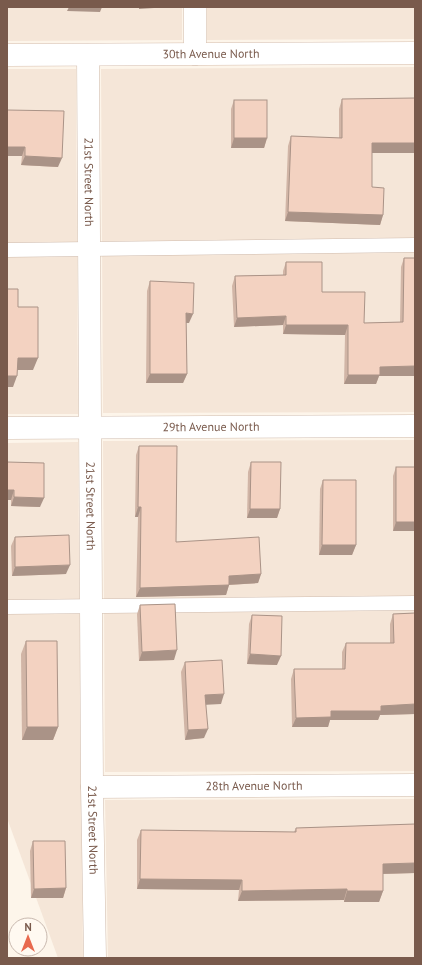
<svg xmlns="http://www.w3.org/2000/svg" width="422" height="965" viewBox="0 0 422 965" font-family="'PT Sans',sans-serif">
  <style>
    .residential { fill: #f5e6d8 }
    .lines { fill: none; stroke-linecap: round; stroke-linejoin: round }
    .lane-casing { stroke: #d0bcae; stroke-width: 15 }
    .street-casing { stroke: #d0bcae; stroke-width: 23 }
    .secondary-casing { stroke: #d6beae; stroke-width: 23 }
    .lane { stroke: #fff; stroke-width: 14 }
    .street { stroke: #fff; stroke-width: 22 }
    .secondary { stroke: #fff; stroke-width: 22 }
    .wall { fill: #d1b5a6 }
    .shaded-wall { fill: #aa9387 }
    .building { fill: #f3d2c1; stroke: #aa9387 }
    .labels { text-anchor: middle; stroke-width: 3; stroke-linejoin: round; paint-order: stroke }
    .street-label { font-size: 12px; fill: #795a4c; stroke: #fff9f1 }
  </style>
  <rect width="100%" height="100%" fill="#fdf5ea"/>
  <g class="residential">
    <path d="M7,7H182V40L7,41Z"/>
    <path d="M207,7H415V39L207,40Z"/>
    <path d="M415,67V412L103,413L101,69Z"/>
    <path d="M7,69H76L78,414H7Z"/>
    <path d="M415,440V771L105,772L103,441Z"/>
    <path d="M78,442L83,958H58L7,818V443Z"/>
    <path d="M415,799V958H108L105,800Z"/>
  </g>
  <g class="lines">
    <defs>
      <g id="lane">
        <path d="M7,250L415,245"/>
        <path d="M7,607L415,603"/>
      </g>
      <g id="street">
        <path d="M195,7V54"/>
        <path id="s1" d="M88,55L92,787L95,958"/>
        <path id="s2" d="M7,428L415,426"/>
        <path id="s3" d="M92,787L415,785"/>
      </g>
      <g id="secondary">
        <path id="s4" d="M7,55L415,53"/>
      </g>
    </defs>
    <use href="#lane" class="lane-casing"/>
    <use href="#street" class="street-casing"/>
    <use href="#secondary" class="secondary-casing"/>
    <use href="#lane" class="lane"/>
    <use href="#street" class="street"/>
    <use href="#secondary" class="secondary"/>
  </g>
  <g class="wall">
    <path d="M342,99L415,153H372V187L383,215L380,225L285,221L288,146L291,136L339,138V109Z"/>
    <path d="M234,100L267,138L264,148H231V109Z"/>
    <path d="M7,110L58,167L21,165L22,156H7Z"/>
    <path d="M404,258L415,376H379L376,384H344L345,335L283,334V325L234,327L232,286L235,276L283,275V271L286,262L322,292L364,323L400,322L401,267Z"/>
    <path d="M150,281L189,323H186L187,374L183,383H146L147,291Z"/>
    <path d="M139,446L176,542L261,574L258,583L229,585L226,595L136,597L138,517H135L136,455Z"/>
    <path d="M7,462L40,507L11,506V500H7Z"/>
    <path d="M251,462L280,509L277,518H247L248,472Z"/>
    <path d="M396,467L415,531H393V476Z"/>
    <path d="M323,480L356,545L352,555H319L320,489Z"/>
    <path d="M15,537L66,574L12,576L11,546Z"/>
    <path d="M140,605L174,660L139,661L137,614Z"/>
    <path d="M415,613V714L380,715L378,720H330L328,727H292L291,679L294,669H342V652L346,643H390V624L393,614Z"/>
    <path d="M252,615L277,665L247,664L249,624Z"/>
    <path d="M26,641L58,727L53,740H22L21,654Z"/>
    <path d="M185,662L221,704H206L204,738L185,740L181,672Z"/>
    <path d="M415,824V873L383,874V891L379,902H344V900L238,901L239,890L137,889V840L141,830L294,832L296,828Z"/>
    <path d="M33,841L66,888L63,898H31L30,851Z"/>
  </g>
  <g class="shaded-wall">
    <path d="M69,7H102L100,12L67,11Z"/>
    <path d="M139,7H169L139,9Z"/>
    <path d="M234,138H267L264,148H231Z"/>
    <path d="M372,143H415V153H368Z"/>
    <path d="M7,147H25L22,156H7Z"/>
    <path d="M25,156L62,158L58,167L21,165Z"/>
    <path d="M288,212L383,215L380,225L285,221Z"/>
    <path d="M186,313L193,314L189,323H182Z"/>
    <path d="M286,316L283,325L234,327L237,318Z"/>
    <path d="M286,325H348L345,335L283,334Z"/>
    <path d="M18,358H38L33,370H13Z"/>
    <path d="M415,366V376H379L376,384H344L348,375L380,367Z"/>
    <path d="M150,374H187L183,383H146Z"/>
    <path d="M7,376H17L13,387H7Z"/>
    <path d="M7,490H14L11,500H7Z"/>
    <path d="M14,497L44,498L40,507L11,506Z"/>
    <path d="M138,507H141L138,517H135Z"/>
    <path d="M250,509H280L277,518H247Z"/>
    <path d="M396,522H415V531H393Z"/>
    <path d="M322,545H356L352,555H319Z"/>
    <path d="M70,565L66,574L12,576L15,567Z"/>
    <path d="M261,574L258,583L226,585H229L226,595L136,597L140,588L229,576Z"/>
    <path d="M177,650L174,660L139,661L142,652Z"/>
    <path d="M250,654L281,656L277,665L247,664Z"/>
    <path d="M224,694L221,704L202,705L205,695Z"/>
    <path d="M415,704V714L380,715L378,720H330L328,727H292L296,718L331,711L381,706Z"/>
    <path d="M27,727H58L53,740H22Z"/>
    <path d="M208,729L204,738L185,740L188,730Z"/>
    <path d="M415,863V873L379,874L383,864Z"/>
    <path d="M140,879L242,880L239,890L137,889Z"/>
    <path d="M66,888L63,898H31L34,889Z"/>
    <path d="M347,889L344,900L238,901L242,891Z"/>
    <path d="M347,891H383L379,902H344Z"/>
  </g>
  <g class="building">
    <path d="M415,98V143H372V187L384,188L383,215L288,212L291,136L342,138V99Z"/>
    <rect x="234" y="100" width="33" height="38"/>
    <path d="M7,110L64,111L62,158L25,156V147H7Z"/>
    <path d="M404,258H415V366L380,367V375H348V325H286V316L237,318L235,276L286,275V262H322V292H365L364,323L403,322Z"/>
    <path d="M150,281L194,283L193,314L186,313L187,374H150Z"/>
    <path d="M7,289H18V307H38V358H18L17,376H7Z"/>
    <path d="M139,446H177L176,542L259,537L261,574L229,576V585L140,588L141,507H138Z"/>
    <path d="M7,462L44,463V498L14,497V490H7Z"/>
    <path d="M251,462H281L280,509H250Z"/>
    <rect x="396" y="467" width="19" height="55"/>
    <path d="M323,480H356V545H322Z"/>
    <path d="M69,535L70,565L15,567V537Z"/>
    <path d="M175,604L177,650L142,652L140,605Z"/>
    <path d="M415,613V704L381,706V711H331V717L296,718L294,669H345L346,643H394L393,614Z"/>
    <path d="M252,615L282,616L281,656L250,654Z"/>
    <path d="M26,641H57L58,727H27Z"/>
    <path d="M222,660L224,694L205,695L208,729L188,730L185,662Z"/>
    <path d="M415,824V863L383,864V891H347V889L242,891V880L140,879L141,830L296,832V828Z"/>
    <path d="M33,841H65L66,888L34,889Z"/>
  </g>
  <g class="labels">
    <g class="street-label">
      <text dy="4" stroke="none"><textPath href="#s4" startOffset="204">30th Avenue North</textPath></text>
      <text dy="4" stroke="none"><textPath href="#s1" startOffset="127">21st Street North</textPath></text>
      <text dy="4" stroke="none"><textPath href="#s2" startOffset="204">29th Avenue North</textPath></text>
      <text dy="4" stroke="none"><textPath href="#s1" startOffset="451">21st Street North</textPath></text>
      <text dy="4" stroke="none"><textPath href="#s3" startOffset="162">28th Avenue North</textPath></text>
      <text dy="4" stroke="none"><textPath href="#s1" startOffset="775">21st Street North</textPath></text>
    </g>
  </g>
  <rect width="422" height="965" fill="none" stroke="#795a4c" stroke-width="16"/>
  <g transform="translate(28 937)"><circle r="19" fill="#fff9f1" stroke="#c9b9af"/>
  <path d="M0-3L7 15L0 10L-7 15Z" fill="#e8694e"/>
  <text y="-6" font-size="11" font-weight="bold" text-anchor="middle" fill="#795a4c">N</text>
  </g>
</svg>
